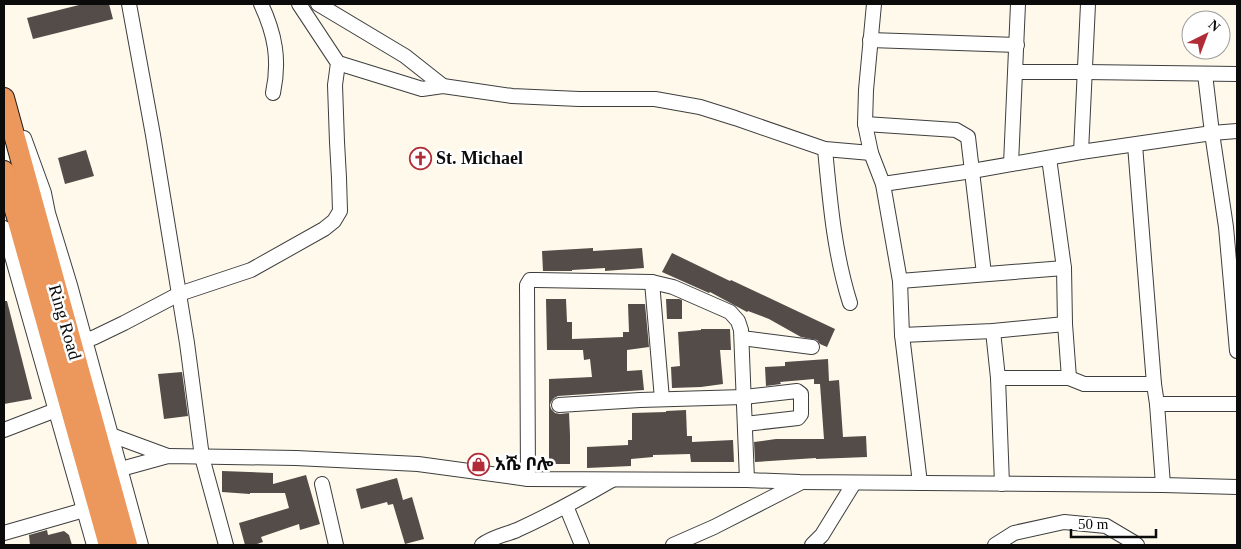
<svg xmlns="http://www.w3.org/2000/svg" width="1241" height="549" viewBox="0 0 1241 549" font-family="'Times New Roman','Noto Sans Ethiopic',serif">
  <style>
    .building { fill: #534c48 }
    .lines { fill: none; stroke-linecap: round; stroke-linejoin: round }
    .minor-casing { stroke: #3e3e3e; stroke-width: 16 }
    .highway-casing { stroke: #1c1c1c; stroke-width: 22 }
    .minor { stroke: #fff; stroke-width: 14 }
    .highway { stroke: #ec975b; stroke-width: 20 }
    .labels { text-anchor: middle; stroke-width: 5; stroke-linejoin: round; paint-order: stroke }
    .poi-label { font-size: 18px; font-weight: bold; fill: #0b0b0b; stroke: #fff; text-anchor: start }
    .street-label { font-size: 18px; fill: #0b0b0b; stroke: #fff }
  </style>
  <rect width="100%" height="100%" fill="#fef9eb"/>
  <g class="building">
    <path d="M83,4H109L113,19L33,39L27,18Z"/>
    <path d="M86,150L94,176L65,184L58,158Z"/>
    <path d="M593,248V251L642,248L644,268L605,271V268L572,270V271H543L542,251Z"/>
    <path d="M672,253L730,281L731,280L835,329L827,347L820,344L817,340L801,337L769,319L748,311L747,312L710,292L709,293L662,272Z"/>
    <path d="M546,299H566L567,322H572V339L623,337V332H629L628,304H645L649,347L627,350V371L642,370L644,390L558,396L554,398L551,402L550,405L551,409L555,413L560,414L569,413L570,435V464H549V379L592,377L590,359L584,360L583,350H547Z"/>
    <path d="M666,299H679L682,300V319H667Z"/>
    <path d="M4,301H7L32,399L4,404Z"/>
    <path d="M701,329H730L731,350H720L723,384L701,387L672,388L671,367L680,366L678,332L701,330Z"/>
    <path d="M828,359L829,381L839,380L843,437L866,436L867,457L816,459V458L755,462L754,442L776,439H824L820,384H814V379L780,382L781,384L766,386L765,367L785,366V362Z"/>
    <path d="M182,372L188,416L164,419L158,374Z"/>
    <path d="M686,410L687,436H692V442L733,440L734,462H691L690,454L653,455V457L631,459V466L587,468V447L628,445V440H632V413L666,412V411Z"/>
    <path d="M222,471L273,473V484L306,475L320,524L300,530L299,524L261,537L263,542L257,544V545H245L239,523L289,508L285,493H250V494L222,492Z"/>
    <path d="M397,478L403,500L412,497L424,539L405,544L393,504L388,505L387,502L361,509L356,489Z"/>
    <path d="M47,530L48,535L64,531L69,535L72,545H30L29,535Z"/>
  </g>
  <g class="lines">
    <defs>
      <g id="minor">
        <path d="M129,4L153,135L187,343L202,457L226,545"/>
        <path d="M261,4C275,34 280,60 273,93"/>
        <path d="M318,4L405,56L443,86"/>
        <path d="M874,4L866,90L865,124L871,153L883,184L900,281L902,335L920,483"/>
        <path d="M870,40L1017,45"/>
        <path d="M338,63L422,89L443,86L512,96L579,99H655L700,107L735,118L825,149L871,153"/>
        <path d="M1016,72H1085L1237,74"/>
        <path d="M1205,74L1212,133L1226,227L1237,351"/>
        <path d="M865,124L956,130L968,137L984,274"/>
        <path d="M24,138L44,193L48,213L70,285L141,545"/>
        <path d="M1135,145L1154,384L1157,404L1163,485"/>
        <path d="M825,149C830,201 834,252 850,303"/>
        <path d="M1081,152L1088,4"/>
        <path d="M1049,158L1064,268L1065,324L1069,378"/>
        <path d="M1011,164L1018,4"/>
        <path d="M883,184L972,171L1081,152L1212,133L1237,131"/>
        <path d="M4,228L94,545"/>
        <path d="M900,281L1064,268"/>
        <path d="M652,282L662,399"/>
        <path d="M993,331L998,378L1002,484"/>
        <path d="M902,335L993,331L1065,324"/>
        <path d="M742,338L812,347"/>
        <path d="M85,341L95,337L124,323L179,294L251,270L324,229L334,221L340,211L339,178L337,142L335,85L338,63L299,4"/>
        <path d="M998,378H1069L1084,384H1154"/>
        <path d="M1157,404H1237"/>
        <path d="M559,405L640,400L744,397L797,391L801,394V414L798,418L745,424"/>
        <path d="M4,430L56,410"/>
        <path d="M111,435L168,456"/>
        <path d="M121,469L168,456L296,458L418,464L528,479L747,480L800,482L1163,485L1237,487"/>
        <path d="M528,479L527,285L530,280H536L652,282L673,287L730,312L738,321L741,330L747,480"/>
        <path d="M322,484L336,545"/>
        <path d="M566,506L582,545"/>
        <path d="M4,533L84,510"/>
        <path d="M482,545C492,537 505,535 517,530C550,515 581,498 612,480"/>
        <path d="M673,545L714,527L800,483"/>
        <path d="M812,545L822,535L854,483"/>
        <path d="M995,545L1014,533L1064,522L1106,526L1133,542L1137,545"/>
      </g>
      <g id="highway">
        <path d="M4,98L127,545"/>
        <path d="M4,171L109,545"/>
      </g>
    </defs>
    <use href="#minor" class="minor-casing"/>
    <use href="#highway" class="highway-casing"/>
    <use href="#minor" class="minor"/>
    <use href="#highway" class="highway"/>
  </g>
  <defs>
    <symbol id="church-ring" viewBox="-11 -11 22 22"><circle r="9.5" fill="#fff" stroke="#b22c38" stroke-width="1.5"/><path d="M-1.2-6h2.4v3.5h3.3v2.4h-3.3V6h-2.4V-.1h-3.3v-2.4h3.3Z" fill="#b22c38"/></symbol>
    <symbol id="shop-ring" viewBox="-11 -11 22 22"><circle r="9.5" fill="#fff" stroke="#b22c38" stroke-width="1.5"/><path d="M-5-2.5h2.3a2.7 3.5 0 0 1 5.4 0H5L5.5 6h-11ZM-1.5-2.5h3a1.5 2.3 0 0 0-3 0Z" fill="#b22c38"/></symbol>
  </defs>
  <g fill-rule="evenodd">
    <use href="#church-ring" x="408" y="146" width="25" height="25"/>
    <use href="#shop-ring" x="466" y="452" width="25" height="25"/>
  </g>
  <g class="labels">
    <g class="poi-label">
      <text x="436" y="164">St. Michael</text>
      <text x="495" y="470">አሼ ቦሎ</text>
    </g>
    <g class="street-label">
      <text transform="translate(65 322) rotate(74)" y="6">Ring Road</text>
    </g>
  </g>
  <rect width="1241" height="549" fill="none" stroke="#0b0b0b" stroke-width="10"/>
  <g transform="translate(1206 35) rotate(42)"><circle r="24" fill="#ffffff" stroke="#9d9d9d"/>
  <path d="M0-4L9 19L0 12L-9 19Z" fill="#b22c38"/>
  <text y="-8" font-size="14" font-weight="bold" text-anchor="middle" fill="#0b0b0b">N</text>
  </g>
  <path d="M1071 529v8h85v-8" fill="none" stroke="#0b0b0b" stroke-width="2.5"/>
  <text x="1078" y="529" font-size="15" fill="#0b0b0b" stroke="#ffffff" stroke-width="4" paint-order="stroke">50 m</text>
</svg>
